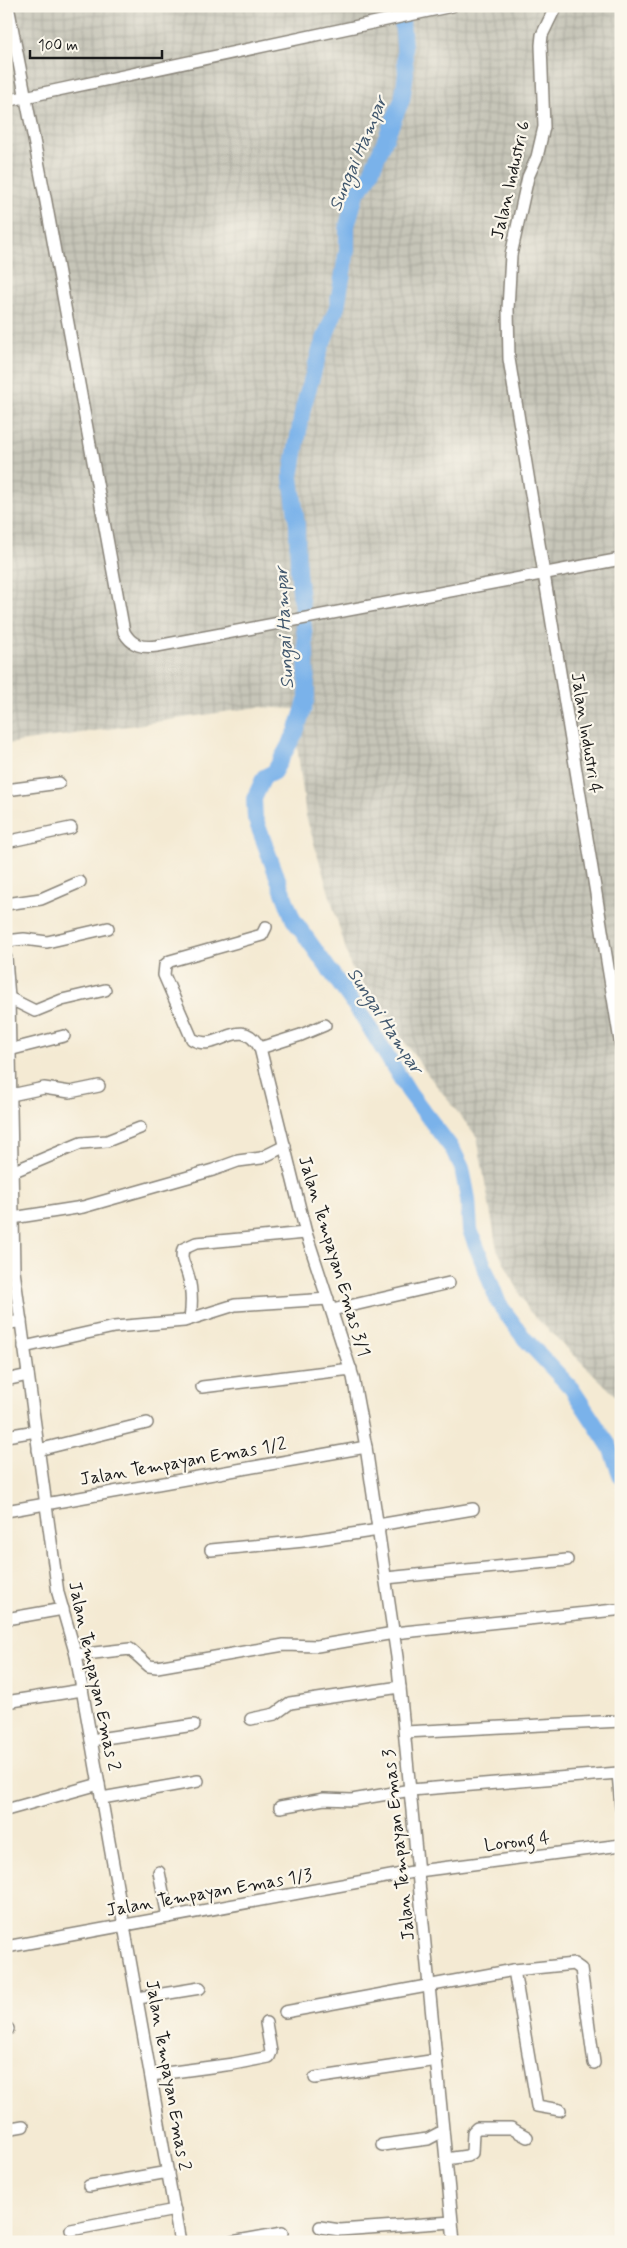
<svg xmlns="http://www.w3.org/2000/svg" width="627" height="2248" viewBox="0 0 627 2248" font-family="Mynerve,sans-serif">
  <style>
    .industrial { fill: url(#industrial-grid) }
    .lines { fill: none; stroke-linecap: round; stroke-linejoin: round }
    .river { stroke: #7ab2ea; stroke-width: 16 }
    .minor-casing { stroke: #888378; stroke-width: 14 }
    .minor { stroke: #fff; stroke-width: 11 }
    .labels { text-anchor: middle; stroke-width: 4.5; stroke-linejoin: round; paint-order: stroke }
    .street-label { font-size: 18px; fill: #1c1c1c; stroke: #fbf7ec }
    .water-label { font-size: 19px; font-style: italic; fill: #42586e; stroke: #fbf7ec }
  </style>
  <defs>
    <pattern id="industrial-grid" width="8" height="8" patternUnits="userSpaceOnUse" patternTransform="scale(1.25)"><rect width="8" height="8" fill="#c6c5b8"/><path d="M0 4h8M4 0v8" fill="none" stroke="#aaa99e"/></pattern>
  </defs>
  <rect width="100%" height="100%" fill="#fbf7ec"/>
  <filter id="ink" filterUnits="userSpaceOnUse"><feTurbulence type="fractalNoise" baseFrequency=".02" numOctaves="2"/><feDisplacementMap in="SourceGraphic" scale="10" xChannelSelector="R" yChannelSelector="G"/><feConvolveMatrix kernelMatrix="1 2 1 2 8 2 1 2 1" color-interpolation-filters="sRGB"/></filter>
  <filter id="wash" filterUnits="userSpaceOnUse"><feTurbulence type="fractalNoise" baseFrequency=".0096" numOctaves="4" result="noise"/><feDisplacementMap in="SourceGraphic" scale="20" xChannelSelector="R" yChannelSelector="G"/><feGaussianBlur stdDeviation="1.12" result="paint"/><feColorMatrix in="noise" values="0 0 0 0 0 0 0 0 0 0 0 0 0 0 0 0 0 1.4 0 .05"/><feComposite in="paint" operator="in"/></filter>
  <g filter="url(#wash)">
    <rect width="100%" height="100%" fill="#f4ead3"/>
    <path class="industrial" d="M6,6H621V1401L529,1311L497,1249L477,1137L429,1076L351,967L306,816L297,745L312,710L258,707L6,744Z"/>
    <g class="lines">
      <path class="river" d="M401,6L406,73L402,100L368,179L356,194L347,226V250L337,307L321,347L303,408L291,477L297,524L298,571L306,649L307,698L296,732L274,772L264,777L254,799L255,818L293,919L363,1017L409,1092L453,1150L462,1168L468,1199L470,1230L499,1304L524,1338L572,1389L610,1447L621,1477"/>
    </g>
  </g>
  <g filter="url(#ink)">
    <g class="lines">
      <defs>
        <g id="minor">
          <path d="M8,6L46,202L124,632C132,646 142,648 157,646L621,559"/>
          <path d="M556,6L542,35L541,45L544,127L537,157L528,177L511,255L508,309L509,359L621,1047"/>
          <path d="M6,101L452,6"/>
          <path d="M6,790L59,783"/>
          <path d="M6,842L71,828"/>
          <path d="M6,904L41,899L80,882"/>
          <path d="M266,927L262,935L170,961L165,965L164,975L192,1039C218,1055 239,1012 260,1048L306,1233L353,1377L366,1447L397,1657L454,2242"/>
          <path d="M6,941L24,939L47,942L108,928"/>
          <path d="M6,958L9,998L14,1271L58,1593L76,1655L180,2242"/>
          <path d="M9,998L35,1011L62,1000L105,990"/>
          <path d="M260,1048L301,1035L325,1025"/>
          <path d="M9,1050L64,1036"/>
          <path d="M11,1095L44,1088L70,1092L99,1086"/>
          <path d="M12,1172L81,1143L107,1141L140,1128"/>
          <path d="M6,1219L83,1207L213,1170L238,1161L261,1158L285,1146"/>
          <path d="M332,1310L449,1283"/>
          <path d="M190,1319C192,1305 192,1289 188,1275C185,1264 180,1261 183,1249L196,1243L306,1233"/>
          <path d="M6,1324L21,1321"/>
          <path d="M24,1347L114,1327L184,1321L235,1305L328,1299"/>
          <path d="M6,1380L28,1375"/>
          <path d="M202,1387L351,1369"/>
          <path d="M6,1436L36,1431"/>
          <path d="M38,1450L147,1423"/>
          <path d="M6,1511L366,1447"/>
          <path d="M378,1525L473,1509"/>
          <path d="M211,1550L304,1541L379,1530"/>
          <path d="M386,1578L567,1560"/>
          <path d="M6,1619L63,1609"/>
          <path d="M76,1655L130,1649L149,1666L157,1667L284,1645L317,1646L394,1633L615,1610"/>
          <path d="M6,1702L82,1690"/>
          <path d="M251,1719L275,1714L290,1703L400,1687"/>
          <path d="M405,1732L621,1721"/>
          <path d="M91,1740L194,1725"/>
          <path d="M621,1773H618L621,1808"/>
          <path d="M102,1798L198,1781"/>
          <path d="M280,1807L324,1799L352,1800L411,1790L618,1773"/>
          <path d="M6,1810L99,1784"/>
          <path d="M159,1872L168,1917"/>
          <path d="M6,1947L418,1871L621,1845"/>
          <path d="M514,1970L537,2106L560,2110"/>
          <path d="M138,1998L200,1988"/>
          <path d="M285,2012L514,1970L574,1964L581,1969L594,2063"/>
          <path d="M6,2030L8,2029"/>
          <path d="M151,2075L233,2064L269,2057L271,2052L266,2023"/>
          <path d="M315,2078L437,2060"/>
          <path d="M6,2129L23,2126"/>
          <path d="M382,2145L428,2139L443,2131"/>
          <path d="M446,2159L467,2156L472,2153L473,2132L477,2128H511L527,2137"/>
          <path d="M89,2186L168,2172"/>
          <path d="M320,2227L340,2230L452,2222"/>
          <path d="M71,2230L175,2210"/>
          <path d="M232,2242L282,2233"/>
        </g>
      </defs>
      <use href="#minor" class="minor-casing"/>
      <use href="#minor" class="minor"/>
    </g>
  </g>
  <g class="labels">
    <g class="street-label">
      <text transform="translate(510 180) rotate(-77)" y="6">Jalan Industri 6</text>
      <text transform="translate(587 733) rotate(81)" y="6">Jalan Industri 4</text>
      <text transform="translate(335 1256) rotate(73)" y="6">Jalan Tempayan Emas 3/1</text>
      <text transform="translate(183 1461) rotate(-10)" y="6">Jalan Tempayan Emas 1/2</text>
      <text transform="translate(95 1676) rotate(78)" y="6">Jalan Tempayan Emas 2</text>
      <text transform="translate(517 1841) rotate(-7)" y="6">Lorong 4</text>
      <text transform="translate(398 1845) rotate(-96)" y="6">Jalan Tempayan Emas 3</text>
      <text transform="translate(209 1892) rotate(-10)" y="6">Jalan Tempayan Emas 1/3</text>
      <text transform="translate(169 2075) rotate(80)" y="6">Jalan Tempayan Emas 2</text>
    </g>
    <g class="water-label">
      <text transform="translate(357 153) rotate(-67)" y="7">Sungai Hampar</text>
      <text transform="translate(283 628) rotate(-93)" y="7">Sungai Hampar</text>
      <text transform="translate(386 1020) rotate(57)" y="7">Sungai Hampar</text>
    </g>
  </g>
  <rect width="627" height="2248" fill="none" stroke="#fbf7ec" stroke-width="25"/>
  <path d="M30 50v8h132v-8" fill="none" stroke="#1c1c1c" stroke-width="2.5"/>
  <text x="38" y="50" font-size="15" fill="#1c1c1c" stroke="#fbf7ec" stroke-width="4" paint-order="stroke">100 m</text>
</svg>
